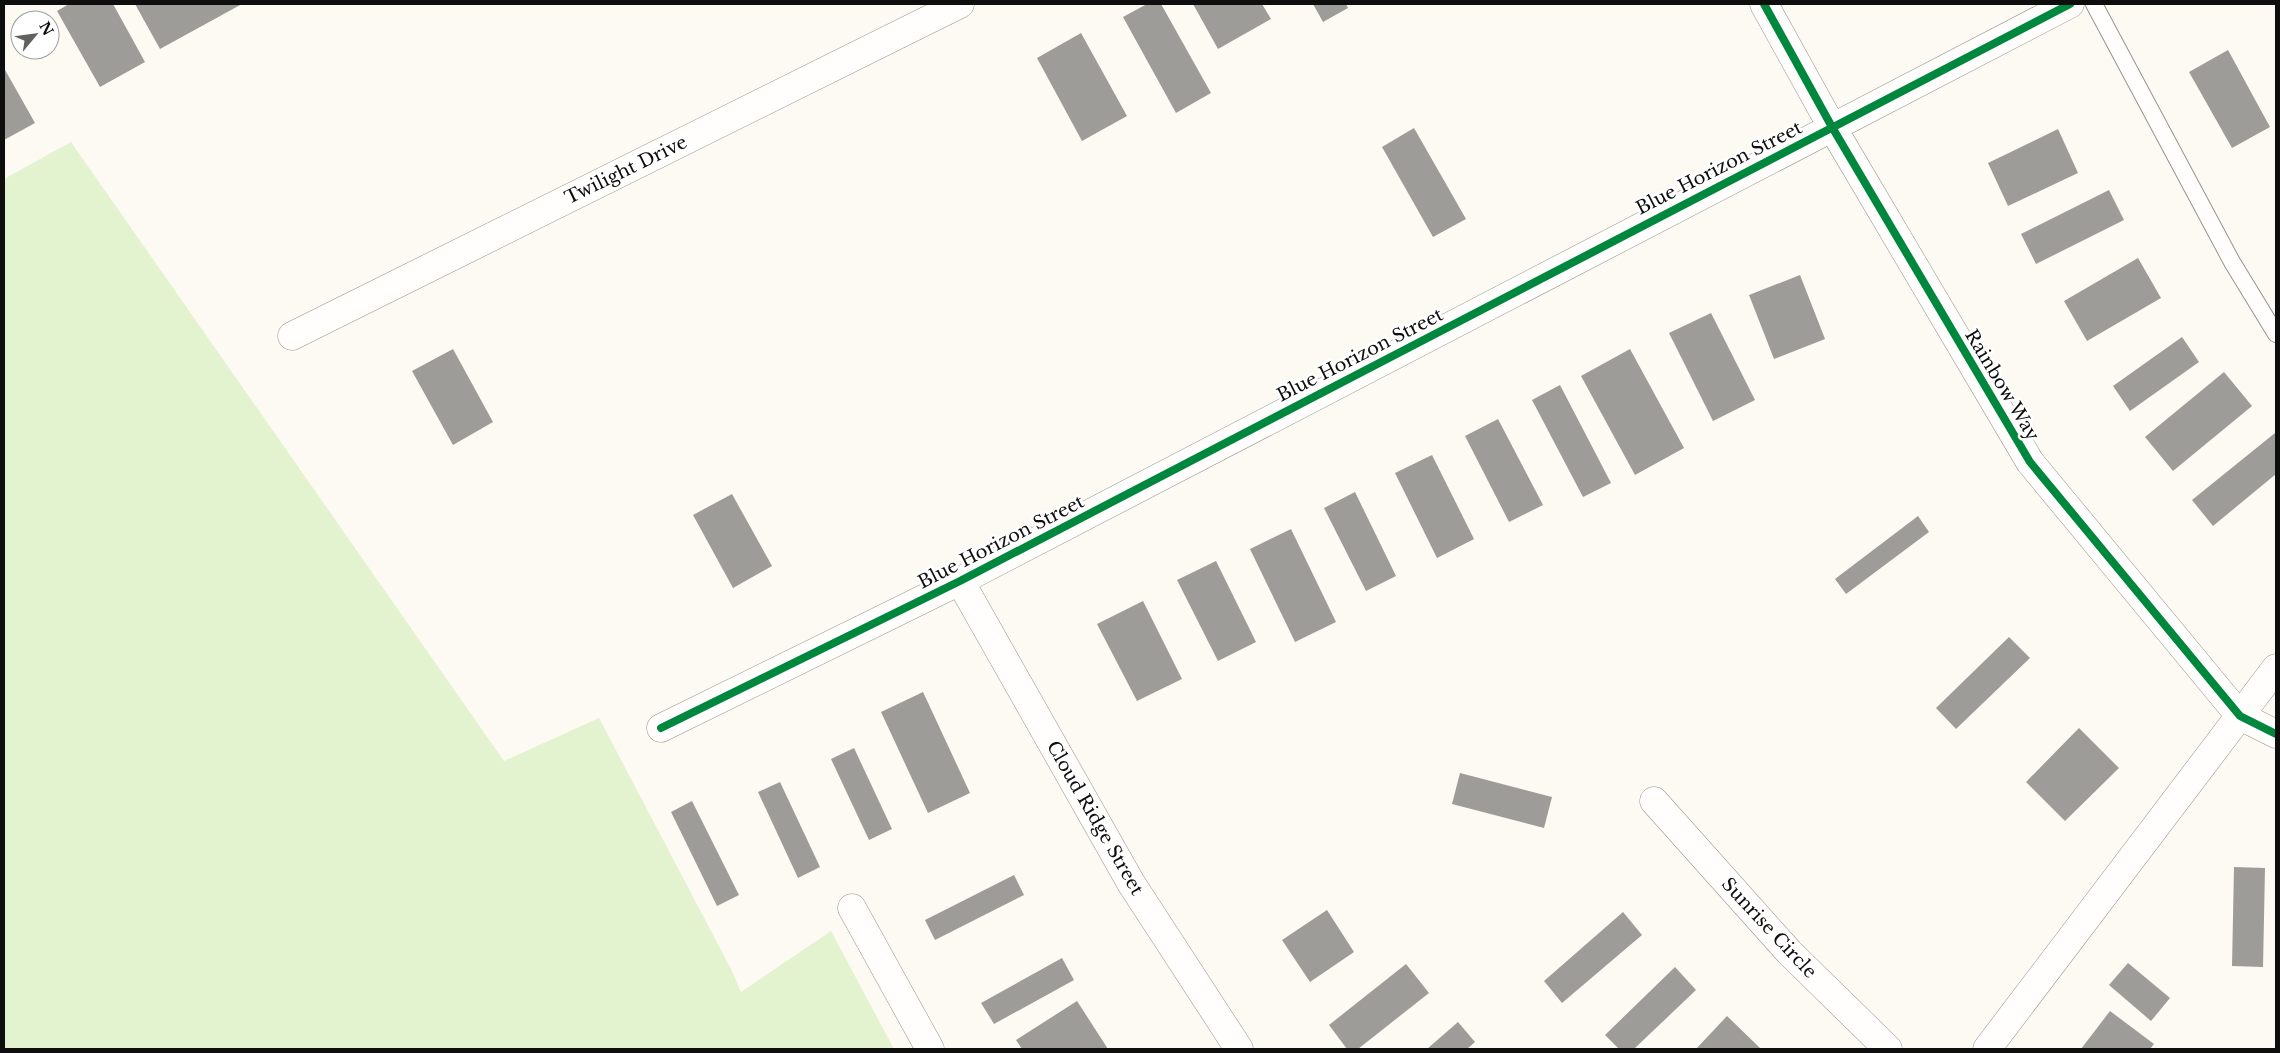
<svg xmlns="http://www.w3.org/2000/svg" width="2280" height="1053" viewBox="0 0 2280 1053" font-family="'Libre Baskerville',serif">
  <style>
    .green { fill: #e3f3d0 }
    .building { fill: #9e9c98 }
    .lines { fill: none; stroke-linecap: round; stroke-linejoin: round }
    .lane-casing { stroke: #959491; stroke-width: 18 }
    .street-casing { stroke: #959491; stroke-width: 29 }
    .lane { stroke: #fffefd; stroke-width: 16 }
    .street { stroke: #fffefd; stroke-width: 28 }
    .cycleway-casing { stroke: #fff; stroke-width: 11 }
    .cycleway { stroke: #00873e; stroke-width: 8 }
    .labels { text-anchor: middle; stroke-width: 5; stroke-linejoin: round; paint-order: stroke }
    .street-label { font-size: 18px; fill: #0e0e0e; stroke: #fff }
  </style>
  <rect width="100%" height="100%" fill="#fcfaf2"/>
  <path class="green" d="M71,142L504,761L599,718L731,969L741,992L831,931L894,1049H4V179Z"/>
  <g class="building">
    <path d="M69,4H113L145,62L100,87L57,11Z"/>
    <path d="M135,4H242L160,49Z"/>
    <path d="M1147,4H1161L1211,93L1176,113L1123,17Z"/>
    <path d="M1193,4H1262L1271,19L1218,49Z"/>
    <path d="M1313,4H1346L1348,8L1323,22Z"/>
    <path d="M1081,33L1127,116L1082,141L1037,58Z"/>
    <path d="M2228,50L2270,127L2232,148L2189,72Z"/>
    <path d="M4,68L35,123L4,140Z"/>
    <path d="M1414,128L1466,219L1433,237L1382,147Z"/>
    <path d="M2058,129L2078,173L2008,206L1988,163Z"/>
    <path d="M2109,190L2124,220L2036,264L2021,234Z"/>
    <path d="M2138,258L2161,298L2087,341L2064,301Z"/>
    <path d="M1800,275L1825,339L1774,359L1749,295Z"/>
    <path d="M1711,313L1755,400L1713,421L1669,333Z"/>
    <path d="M2182,337L2199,362L2130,411L2113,386Z"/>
    <path d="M453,349L493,422L453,445L412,371Z"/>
    <path d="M1630,349L1684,448L1635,475L1581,376Z"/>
    <path d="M2224,372L2252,406L2173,471L2145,437Z"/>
    <path d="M1560,385L1611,483L1583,497L1532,400Z"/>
    <path d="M1498,419L1543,505L1509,522L1465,436Z"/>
    <path d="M2275,433L2276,474L2213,526L2192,500Z"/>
    <path d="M1432,455L1474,539L1437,558L1395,473Z"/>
    <path d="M1355,492L1396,576L1366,591L1324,508Z"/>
    <path d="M732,494L772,566L733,588L693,515Z"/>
    <path d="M1918,516L1929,532L1846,594L1835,579Z"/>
    <path d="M1291,529L1336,622L1295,642L1250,549Z"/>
    <path d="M1216,561L1256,642L1218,661L1177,580Z"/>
    <path d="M1143,601L1182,679L1137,701L1097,624Z"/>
    <path d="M2009,637L2030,658L1956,729L1936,708Z"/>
    <path d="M923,692L970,793L928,813L881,712Z"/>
    <path d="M2079,728L2119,768L2065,821L2026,782Z"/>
    <path d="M854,748L892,829L869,840L831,759Z"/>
    <path d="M1460,773L1552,797L1544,828L1452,804Z"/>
    <path d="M780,782L820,867L798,878L758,792Z"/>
    <path d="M692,801L739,895L717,906L671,812Z"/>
    <path d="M2234,867L2265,868L2263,967L2232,966Z"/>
    <path d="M1014,875L1024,895L935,940L925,920Z"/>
    <path d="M1327,910L1354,952L1310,982L1282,940Z"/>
    <path d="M1623,912L1642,935L1562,1003L1544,981Z"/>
    <path d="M1062,958L1074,980L994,1024L981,1003Z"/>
    <path d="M2128,963L2170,998L2151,1021L2109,985Z"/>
    <path d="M1406,964L1429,993L1358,1049H1347L1329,1025Z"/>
    <path d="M1675,967L1696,990L1634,1049H1619L1605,1035Z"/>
    <path d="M1077,1001L1108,1049H1022L1016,1040Z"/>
    <path d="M2110,1011L2154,1044L2150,1049H2081Z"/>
    <path d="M1727,1016L1761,1049H1696Z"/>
    <path d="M1458,1022L1475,1042L1467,1049H1427Z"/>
  </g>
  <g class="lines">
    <defs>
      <path id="lane" d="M2094,4L2232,262L2276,334"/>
      <g id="street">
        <path d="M1764,4L1832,127L2030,462L2240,716L2276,734"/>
        <path d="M292,336L960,4"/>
        <path d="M960,581L1131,883L1239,1049"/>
        <path d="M661,728L960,581L2070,4"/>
        <path d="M1654,801L1789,952L1888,1049"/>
        <path d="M852,908L930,1049"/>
        <path d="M1987,1049L2276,668"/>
      </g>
    </defs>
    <use href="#lane" class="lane-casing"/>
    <use href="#street" class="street-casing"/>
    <use href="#lane" class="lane"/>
    <use href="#street" class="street"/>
    <defs>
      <g id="cycleway">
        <path d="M1764,4L1832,127L2030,462L2240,716L2276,734"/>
        <path d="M661,728L960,581L2070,4"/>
      </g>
    </defs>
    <use href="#cycleway" class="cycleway-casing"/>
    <use href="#cycleway" class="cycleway"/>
  </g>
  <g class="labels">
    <g class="street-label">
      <text transform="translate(1719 168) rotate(-27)" y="6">Blue Horizon Street</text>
      <text transform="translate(626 170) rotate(-26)" y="6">Twilight Drive</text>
      <text transform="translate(1360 355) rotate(-27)" y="6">Blue Horizon Street</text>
      <text transform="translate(2002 385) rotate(59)" y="6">Rainbow Way</text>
      <text transform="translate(1001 542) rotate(-27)" y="6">Blue Horizon Street</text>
      <text transform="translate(1095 818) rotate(60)" y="6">Cloud Ridge Street</text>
      <text transform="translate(1769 928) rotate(47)" y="6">Sunrise Circle</text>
    </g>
  </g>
  <rect width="2280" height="1053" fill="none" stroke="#0e0e0e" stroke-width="10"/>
  <g transform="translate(35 35) rotate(61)"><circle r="24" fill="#ffffff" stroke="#9f9f9f"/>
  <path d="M0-4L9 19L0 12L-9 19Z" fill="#61615e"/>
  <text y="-8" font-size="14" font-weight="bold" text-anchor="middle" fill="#0e0e0e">N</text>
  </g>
</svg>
